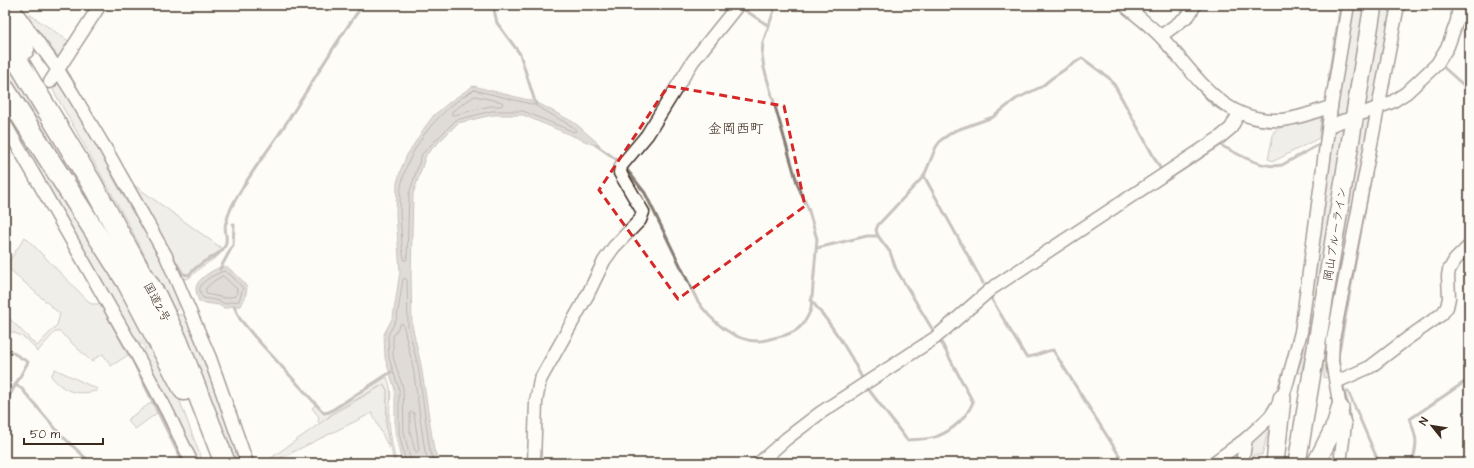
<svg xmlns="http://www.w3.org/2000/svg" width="1474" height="468" viewBox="0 0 1474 468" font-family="'Architects Daughter','Klee One',sans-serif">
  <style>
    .green { fill: #e1ded7; stroke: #8e847a }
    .water { fill: #bbb4ad; stroke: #887d74 }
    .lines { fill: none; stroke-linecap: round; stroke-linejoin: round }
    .shore { stroke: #6e6157; stroke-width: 1 }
    .stream { stroke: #887d74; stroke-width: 3 }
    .minor-tunnel { stroke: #d6d2cc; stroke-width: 12; stroke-dasharray: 12 6; stroke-linecap: butt }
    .minor-casing { stroke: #3b2a1e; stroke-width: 15 }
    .secondary-casing { stroke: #3b2a1e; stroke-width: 20 }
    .trunk-casing { stroke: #3b2a1e; stroke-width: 23 }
    .minor { stroke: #fdfcf7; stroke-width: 12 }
    .secondary { stroke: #fdfcf7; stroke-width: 17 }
    .trunk { stroke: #fdfcf7; stroke-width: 20 }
    .marked { fill: none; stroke: #d62828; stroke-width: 3; stroke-dasharray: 8 5; stroke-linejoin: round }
    .labels { text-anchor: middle; stroke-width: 4; stroke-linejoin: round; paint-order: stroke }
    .street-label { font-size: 12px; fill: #3b2a1e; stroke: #fdfcf7 }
    .quarter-label { font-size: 14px; fill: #3b2a1e; stroke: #fdfcf7 }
  </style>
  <rect width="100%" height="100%" fill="#fdfcf7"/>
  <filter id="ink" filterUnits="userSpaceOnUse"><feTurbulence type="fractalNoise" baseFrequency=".025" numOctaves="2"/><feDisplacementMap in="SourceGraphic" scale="8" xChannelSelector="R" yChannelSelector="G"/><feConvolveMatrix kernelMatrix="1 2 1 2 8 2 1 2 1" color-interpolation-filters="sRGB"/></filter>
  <g filter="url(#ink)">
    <g class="green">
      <path d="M1352,5H1364L1345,116L1338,114L1337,110Z"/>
      <path d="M1381,5H1393L1375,99L1371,103L1364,107Z"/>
      <path d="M29,14L70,42L60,59L27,16Z"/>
      <path d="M5,55L40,109L99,217L98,219L25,100L5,76Z"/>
      <path d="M58,83H62L108,164V169L134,215L138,218C146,233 181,295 179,307L176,310L178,315L185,314L205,360L243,463H233C207,397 181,332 151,268C121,207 86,149 53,90Z"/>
      <path d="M1321,117L1319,138L1274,161L1268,159L1274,131L1280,128Z"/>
      <path d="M1368,117L1370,121L1329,374L1328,377L1324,378L1323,360L1363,118Z"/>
      <path d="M1344,127L1308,345L1301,373H1296L1301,362L1304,350L1334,135L1338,129Z"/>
      <path d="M23,136L98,248L176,391L203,463H195L143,354L145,348L143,344H136L21,141Z"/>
      <path d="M134,185L224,250L218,256L200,268L189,278L185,279L180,276Z"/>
      <path d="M25,237L91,304H100L128,355L111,366L103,354L94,359L92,362L60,332H55L37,352C30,338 19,334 5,330V314L37,346L57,325L60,314L6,266Z"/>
      <path d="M55,369L97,389V391C76,395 65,393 51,376Z"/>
      <path d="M387,377C394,395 389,402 389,420C390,435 393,449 396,463H394L387,426V390L384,384L335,411L320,424L318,421L319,417L312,408L315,405L324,414L329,413Z"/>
      <path d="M383,385L387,390L386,426L389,448L372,413L279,459L277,463H264L336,412Z"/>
      <path d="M152,402L157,413L135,429L127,420Z"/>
      <path d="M1268,426L1269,428L1262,455H1253L1252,463H1246C1249,444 1253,438 1268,426Z"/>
    </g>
    <g class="water">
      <path d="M473,86L536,102L575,123L600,145L599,147L523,115H492L458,123L426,155L413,194L411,276L412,325L421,365L434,450L440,463H402L395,433V390L385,358L384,334L393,317L400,272L396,215L397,183L401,169L407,155L425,127L434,115L451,101Z"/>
      <path d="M220,267H227C235,273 243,280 247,288L245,298L241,306H231L228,308H223L219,305L199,302C198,298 196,293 196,289C196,279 212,271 220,267Z"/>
    </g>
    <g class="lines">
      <g class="shore">
        <path d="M474,90L535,105L573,127L576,131L574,132L523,111H492L456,120L422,154L409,194L407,259L405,261C401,252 402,238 401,228C400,213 399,196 402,182C410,145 441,108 474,90Z"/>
        <path d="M475,96L502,102L503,104L501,106H490L454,115H452V112Z"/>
        <path d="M225,271L232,276L243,288L239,301L230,302L225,304L220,301L203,298C201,295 199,291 200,288C201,281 218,272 225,271Z"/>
        <path d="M223,276L237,289L236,296L225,298L206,294V288L214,281Z"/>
        <path d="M412,412L414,413L419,450L417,452L415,451L410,431V413Z"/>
        <path d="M406,463L399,433V389L389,358L388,335L397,318L403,279L405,278L407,280L408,326L418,366L430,451L435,463"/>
        <path d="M411,463L404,432L403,388L393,357V336L401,323L403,324L413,367L425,452L430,463"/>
      </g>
      <g class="stream">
        <path d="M493,5L497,23L520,54L536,105"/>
        <path d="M1115,5L1122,10"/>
        <path d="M743,9L769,26"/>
        <path d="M1165,51L1173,60"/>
        <path d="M1441,65L1469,90"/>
        <path d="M65,68L80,94"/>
        <path d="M1329,76L1341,5"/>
        <path d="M1197,87L1212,104L1223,111"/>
        <path d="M1249,122L1265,126H1279"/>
        <path d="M5,136L14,152"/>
        <path d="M596,145L620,162"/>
        <path d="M1320,151L1323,113"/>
        <path d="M624,166L645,193L697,300C710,320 734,342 759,341C765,341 772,338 778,337C796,333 804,327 811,309L817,239L808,208L798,186L764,68L762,55L763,42L776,5"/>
        <path d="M924,176L983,283"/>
        <path d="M1166,179L1167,180L1220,145C1239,154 1260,169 1282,165L1320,144"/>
        <path d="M227,222C226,206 268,150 279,134C308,91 332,46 363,5"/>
        <path d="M878,236L876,230L878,225L924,176L936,147L941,140L954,131L993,117L1016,99L1041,87L1052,78L1082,58L1109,78L1115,86L1160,168"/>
        <path d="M817,248L867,236H878L890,252L896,269L934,332"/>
        <path d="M171,254L183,274L189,275C193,270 199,265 205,261C212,257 221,254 225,246C229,237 223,231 226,222"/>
        <path d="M220,269L233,245L234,225L233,224"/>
        <path d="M991,298L1026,357C1033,358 1044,351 1053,350L1124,463"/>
        <path d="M811,300C832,325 848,348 862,378"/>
        <path d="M234,306L240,319L254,336L324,413L329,412L391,372"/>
        <path d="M5,348L28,362L5,404"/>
        <path d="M129,353L183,463"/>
        <path d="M1341,376L1338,357L1371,175"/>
        <path d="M1342,382L1349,410L1350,423"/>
        <path d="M15,385L21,388L61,435L91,463"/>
        <path d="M869,390L907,440C916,439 929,440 938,436C953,430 967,417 973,402L941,342"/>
        <path d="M1344,392L1348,391L1379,463"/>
        <path d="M1231,447L1228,445C1241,435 1258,423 1268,409C1276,398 1280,384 1284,372"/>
        <path d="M1236,463L1238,452L1236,451"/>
        <path d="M1412,463C1418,443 1417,439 1410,419L1469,379"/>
      </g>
      <g class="minor-tunnel">
        <path d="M22,126L42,95"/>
        <path d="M143,346L177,313"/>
      </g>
      <defs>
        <g id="minor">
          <path d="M11,5L58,70L73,94L107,151L166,256L210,358L247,463"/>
          <path d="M1124,5C1136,15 1150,25 1161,37C1197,74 1220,123 1281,120C1298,119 1315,111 1331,107"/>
          <path d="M1161,36L1189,15L1195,5"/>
          <path d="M50,82L100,5"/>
          <path d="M1364,113L1392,102L1406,93L1437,64L1448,46L1457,21L1459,5"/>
          <path d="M5,124L136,353L168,413L192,463"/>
          <path d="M1329,126L1345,120"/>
          <path d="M1336,382L1370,367L1408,338L1442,314L1447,307L1449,298L1448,276L1449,270L1455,260L1469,246"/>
          <path d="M534,463L536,402L540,380L588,294L604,261L614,247L640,220L643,212L620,173L621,166L647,135L693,61L738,5"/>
          <path d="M759,463L786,439L820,413L935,338L991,289L1219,138L1231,128L1239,113"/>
          <path d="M1213,463L1246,439L1271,416L1282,398L1286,387L1301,332L1331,107L1348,5"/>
          <path d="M1242,463L1246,439"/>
          <path d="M1340,463L1345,425L1340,408L1332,361L1333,340L1398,5"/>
        </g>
        <g id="secondary">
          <path d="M1275,463L1282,398"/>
          <path d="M1297,463L1373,5"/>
          <path d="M1316,463L1336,424L1340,408"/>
        </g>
        <g id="trunk">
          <path d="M5,20L24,49"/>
          <path d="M5,40L92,184L137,266L156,296L177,340L225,463"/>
          <path d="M5,90L127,282L184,390"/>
        </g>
      </defs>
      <use href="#minor" class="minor-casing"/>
      <use href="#secondary" class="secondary-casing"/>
      <use href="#trunk" class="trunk-casing"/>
      <use href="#minor" class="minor"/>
      <use href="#secondary" class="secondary"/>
      <use href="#trunk" class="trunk"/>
    </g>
  </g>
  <path d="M0 0H1474V468H0ZM668,86L784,106L805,206L678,299L599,190Z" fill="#fdfcf7" fill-opacity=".55" fill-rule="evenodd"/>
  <path class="marked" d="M668,86L784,106L805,206L678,299L599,190Z"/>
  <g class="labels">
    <g class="street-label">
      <text transform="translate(1335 234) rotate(-81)" y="4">岡山ブルーライン</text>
      <text transform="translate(157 302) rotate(62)" y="4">国道2号</text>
    </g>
    <g class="quarter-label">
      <text x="736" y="133">金岡西町</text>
    </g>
  </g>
  <rect width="1474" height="468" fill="none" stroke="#fdfcf7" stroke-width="20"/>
  <rect x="10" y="10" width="1454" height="448" fill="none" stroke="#3b2a1e" stroke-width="1.5" filter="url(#ink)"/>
  <g transform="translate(1432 426) rotate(300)" stroke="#fdfcf7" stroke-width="3" paint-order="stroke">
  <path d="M0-3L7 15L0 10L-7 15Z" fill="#3b2a1e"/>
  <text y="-6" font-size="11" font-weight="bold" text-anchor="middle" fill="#3b2a1e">N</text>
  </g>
  <path d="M24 438v6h79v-6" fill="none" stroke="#3b2a1e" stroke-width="2"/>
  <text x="30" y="438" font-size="12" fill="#3b2a1e" stroke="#fdfcf7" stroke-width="3" paint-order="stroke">50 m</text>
</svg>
